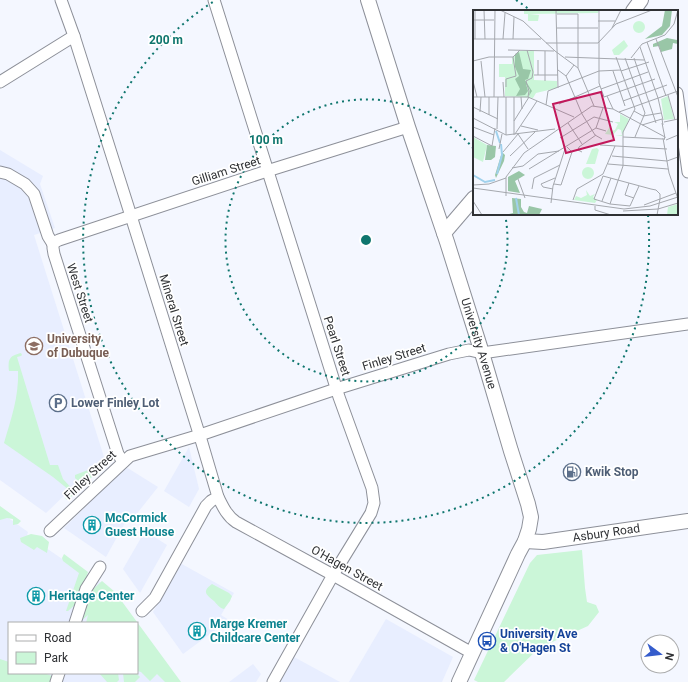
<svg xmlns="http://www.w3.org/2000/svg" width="688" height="682" viewBox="0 0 688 682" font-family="Roboto,sans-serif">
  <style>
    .built { fill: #e8eeff }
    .green { fill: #cbf6d8 }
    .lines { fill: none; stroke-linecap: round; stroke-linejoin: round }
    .minor-casing { stroke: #8d9099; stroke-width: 13 }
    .major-casing { stroke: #8d9099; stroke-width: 16 }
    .minor { stroke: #fff; stroke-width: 11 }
    .major { stroke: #fff; stroke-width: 14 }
    .ring { fill: none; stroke: #0f766e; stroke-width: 2; stroke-dasharray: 2 4 }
    .labels { text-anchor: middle; stroke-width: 3.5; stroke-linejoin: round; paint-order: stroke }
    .street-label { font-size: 12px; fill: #2f3134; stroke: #fff }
    .education-label { font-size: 12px; font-weight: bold; fill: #785e54; stroke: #fff; text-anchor: start }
    .service-label { font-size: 12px; font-weight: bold; fill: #4e5e75; stroke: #fff; text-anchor: start }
    .culture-label { font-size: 12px; font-weight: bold; fill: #0d838f; stroke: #fff; text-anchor: start }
    .transit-label { font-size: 12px; font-weight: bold; fill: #164399; stroke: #fff; text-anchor: start }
    .inset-river { fill: none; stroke: #a0d1ec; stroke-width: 2 }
    .inset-road { fill: none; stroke: #a5a8ae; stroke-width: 1 }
    .view { fill: #c2185b; fill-opacity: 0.15; stroke: #c2185b; stroke-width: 2 }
    .inset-edge { fill: none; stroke: #2f3134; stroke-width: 2 }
    .centre { fill: #0f766e; stroke: #fff; stroke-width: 2 }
    .ring-label { font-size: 12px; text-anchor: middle; font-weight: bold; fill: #0f766e; stroke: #fff; stroke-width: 3.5; stroke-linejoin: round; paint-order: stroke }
  </style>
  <rect width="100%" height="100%" fill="#f4f7ff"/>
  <g class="built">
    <path d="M0,150L43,176L40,184L55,228L34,235L104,457L46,513L0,480Z"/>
    <path d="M189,447L199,489L189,507L164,491Z"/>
    <path d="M126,467L158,487L131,521L127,519L106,557L64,528Z"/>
    <path d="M0,512L28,532L27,535L77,569L96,579L107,587L136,623H9V673H137V624L179,682H0Z"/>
    <path d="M145,531L167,545L140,593L123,569Z"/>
    <path d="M180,563L234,593L221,615L229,620L183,654L153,612Z"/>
    <path d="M386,619L453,657L442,682H349Z"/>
    <path d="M294,657L340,682H280Z"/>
    <path d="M253,664L261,674L256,682H229Z"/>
  </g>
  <g class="green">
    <path d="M21,353L22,355L21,356L17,357L50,465H58L63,479L76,493L67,500L65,498V496L69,490L53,477L4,443C11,419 19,397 18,371H9C8,359 9,356 21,353Z"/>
    <path d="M88,470L91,472L94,475L83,486L75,478V475Z"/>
    <path d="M0,506L21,521L18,524L13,525V519L7,518L0,520Z"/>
    <path d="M31,534L42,536L49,542L47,553L37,547L34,550L21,542L20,538Z"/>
    <path d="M582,550L585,588L587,602L596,605L599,612L588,626L539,648L504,682H478L474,680L530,563L537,555Z"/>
    <path d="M64,554L88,572L78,602L68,611H66L79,573L63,561L62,558Z"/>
    <path d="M102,581L115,592L181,682H165L157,674L150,681L141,672L137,671V623H86L88,615L80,622L91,591Z"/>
    <path d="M212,584L229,593L232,596L230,601L224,609C219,608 217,604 214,601C207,595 201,592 212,584Z"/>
    <path d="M0,659L9,662V673H44L52,676L50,682H0Z"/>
    <path d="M99,673H118L119,680L117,682H107Z"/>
    <path d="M123,673L137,674L140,677L135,682H124Z"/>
  </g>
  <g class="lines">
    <defs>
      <g id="minor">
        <path d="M61,0L74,36L131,216L202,443L218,497L211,501L206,506L155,598L142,611"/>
        <path d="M214,0L339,397L372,488L374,503L371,513L333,575L273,682"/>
        <path d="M0,82L74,36"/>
        <path d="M677,93L688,172"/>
        <path d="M0,172L8,174L25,184L34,194L48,236L53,244"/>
        <path d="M53,244L55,242L59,240L267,171L408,127"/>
        <path d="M53,244V248L54,254L118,454L123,462"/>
        <path d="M218,497C223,507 227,516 236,522L333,575L472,653"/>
        <path d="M50,531L130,456L200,435L336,389L449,354L469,350L482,353L688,324"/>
        <path d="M75,623L86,589L100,567"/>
        <path d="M56,682L59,673"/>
      </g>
      <g id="major">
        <path id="s1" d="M368,0L408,127L447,242L482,353L511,451L528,504L531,517L529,529L525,541L518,554L459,682"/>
        <path d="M633,11L641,0"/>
        <path d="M444,233L474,198"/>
        <path id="s2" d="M525,541L543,542L688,521"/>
      </g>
    </defs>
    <use href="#minor" class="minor-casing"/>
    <use href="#major" class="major-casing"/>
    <use href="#minor" class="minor"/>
    <use href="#major" class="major"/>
  </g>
  <g class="ring">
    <path d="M505 214A141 141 0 1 1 473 148"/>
    <path d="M516 0A283 283 0 0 1 530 10M648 215A283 283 0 1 1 216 0"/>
  </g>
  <defs>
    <symbol id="university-ring" viewBox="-11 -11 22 22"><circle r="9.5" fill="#fff" stroke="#8d6e63" stroke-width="1.5"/><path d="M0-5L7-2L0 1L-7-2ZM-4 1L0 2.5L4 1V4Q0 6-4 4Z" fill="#8d6e63"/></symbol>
    <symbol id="parking-ring" viewBox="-11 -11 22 22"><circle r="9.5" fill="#fff" stroke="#5c6f8a" stroke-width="1.5"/><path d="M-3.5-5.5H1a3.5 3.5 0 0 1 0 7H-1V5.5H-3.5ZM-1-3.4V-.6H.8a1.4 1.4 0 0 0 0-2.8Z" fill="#5c6f8a"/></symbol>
    <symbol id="fuel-ring" viewBox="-11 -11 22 22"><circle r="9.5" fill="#fff" stroke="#5c6f8a" stroke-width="1.5"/><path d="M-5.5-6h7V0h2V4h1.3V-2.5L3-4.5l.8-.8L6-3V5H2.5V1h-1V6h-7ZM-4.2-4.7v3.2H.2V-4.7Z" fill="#5c6f8a"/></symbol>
    <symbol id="building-ring" viewBox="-11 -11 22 22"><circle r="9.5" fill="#fff" stroke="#0f9aa8" stroke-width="1.5"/><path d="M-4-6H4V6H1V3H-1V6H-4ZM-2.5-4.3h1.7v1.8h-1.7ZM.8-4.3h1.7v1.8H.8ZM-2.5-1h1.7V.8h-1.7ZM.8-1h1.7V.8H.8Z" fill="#0f9aa8"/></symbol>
    <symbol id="bus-ring" viewBox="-11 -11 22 22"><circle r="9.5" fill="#fff" stroke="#1a4fb4" stroke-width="1.5"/><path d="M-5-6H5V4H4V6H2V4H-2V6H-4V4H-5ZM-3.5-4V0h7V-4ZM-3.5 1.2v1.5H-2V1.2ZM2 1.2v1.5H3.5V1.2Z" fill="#1a4fb4"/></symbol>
  </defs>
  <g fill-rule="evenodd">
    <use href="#university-ring" x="24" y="336" width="20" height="20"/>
    <use href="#parking-ring" x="48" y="393" width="20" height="20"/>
    <use href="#fuel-ring" x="562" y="462" width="20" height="20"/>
    <use href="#building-ring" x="82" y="515" width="20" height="20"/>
    <use href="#building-ring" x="26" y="586" width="20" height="20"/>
    <use href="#building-ring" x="187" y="621" width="20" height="20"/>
    <use href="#bus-ring" x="477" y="631" width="20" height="20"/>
  </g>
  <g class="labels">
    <g class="street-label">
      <text transform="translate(226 171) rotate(-18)" y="4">Gilliam Street</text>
      <text transform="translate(80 293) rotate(72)" y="4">West Street</text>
      <text transform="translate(174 310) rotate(73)" y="4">Mineral Street</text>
      <text dy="4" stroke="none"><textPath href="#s1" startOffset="361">University Avenue</textPath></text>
      <text transform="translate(337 346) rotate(72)" y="4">Pearl Street</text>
      <text transform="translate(394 357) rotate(-17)" y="4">Finley Street</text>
      <text transform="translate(90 475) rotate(-43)" y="4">Finley Street</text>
      <text dy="4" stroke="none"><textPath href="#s2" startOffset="82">Asbury Road</textPath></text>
      <text transform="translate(347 568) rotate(29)" y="4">O'Hagen Street</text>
    </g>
    <g class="education-label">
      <text x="47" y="343">University<tspan x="47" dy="14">of Dubuque</tspan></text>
    </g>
    <g class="service-label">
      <text x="71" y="407">Lower Finley Lot</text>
      <text x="585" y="476">Kwik Stop</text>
    </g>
    <g class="culture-label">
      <text x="105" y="522">McCormick<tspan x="105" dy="14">Guest House</tspan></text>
      <text x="49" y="600">Heritage Center</text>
      <text x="210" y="628">Marge Kremer<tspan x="210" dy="14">Childcare Center</tspan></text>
    </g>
    <g class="transit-label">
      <text x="500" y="638">University Ave<tspan x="500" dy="14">&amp; O'Hagen St</tspan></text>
    </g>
  </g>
  <g transform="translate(473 10)">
    <rect width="205" height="205" fill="#f4f7ff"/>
    <path d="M51,0H126L125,3L56,4L66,5L65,11H55V4H51ZM160 17a6 6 0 1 1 12 0a6 6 0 1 1-12 0ZM151,30L155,36L146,45H141L139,40ZM47,41H61V70L84,71V78L63,83L60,88L32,86V67H26V54H39V48ZM195,86L201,109L191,110L188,89ZM147,104L156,109L149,126H142L149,125L148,120L145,119L140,125L132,124L138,115V121L142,120L145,114L141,112H147ZM0,127L14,135L10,152L0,147ZM127,136L122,154H113L119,139L124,138L126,140ZM109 163a6 6 0 1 1 12 0a6 6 0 1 1-12 0ZM113,180L117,186L122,184L120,187L124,190L122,193L101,190L103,186L108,188L114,185ZM205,194V205H194L195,197Z" fill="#cbf6d8"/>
    <path d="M192,0H199L197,16L189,25L172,29L189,16ZM194,28L204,30L205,34L200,33L199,39L188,42L186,36L180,37V34ZM46,42L50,59L58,60L55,69L52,70L59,81L56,86L57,80L53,74L55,81L52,85L43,86L47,79L42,69L46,66L42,57V44ZM14,135L23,136L22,147L18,150H12ZM29,142L32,145L31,151L23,168L22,165ZM46,161L52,165L42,171L47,183L35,181V167ZM39,188L48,189V197L51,202L54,203L56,196L69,199L66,205H32L40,203Z" fill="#99c6a7"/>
    <path class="inset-river" d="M23,121L27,133M24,164L29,145L28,134M0,165L12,172L22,170M43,188L46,205"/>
    <path class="inset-road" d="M2,0V29M11,0L12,29M27,0L50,11L82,41L105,58L121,96M83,0L85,78M126,0V73L131,87L182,69M84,4H105V58M0,10H21M125,11H142M84,18H125M139,18L148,0M0,29H68M30,29L32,3M40,29L41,7M183,29L205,87M174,32L193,86M73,33H125L143,14L179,0M167,37L185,88M35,40L81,41M54,40L60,62L59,68L53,71L56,81L55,87M72,41V71M92,47L171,50M152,48L172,103L162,127M158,48L169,34L192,25L201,14L205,0M161,48L183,113M65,50V65M0,51L16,47H40M8,51L12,87M85,60L93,66L109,104L122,125L129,129M140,61L152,96M148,61L176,52M61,65H85M93,66L101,55M0,71L4,87M30,72L31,87M33,77V69L43,66L40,47L47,40M128,79L175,62M195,85L202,110M134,86L140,99M0,87H55L101,107M21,87L22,0M41,87V125M48,87L49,99M185,88L190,110M150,91L194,75M86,94L127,76M73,95L75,81L126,61L148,60M0,97L25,109M161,101L170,106L188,103M7,102L8,87M146,102L205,81M16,105V87M0,108L33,125L82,119M41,111L56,87M191,112L205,109M95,113L109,134M189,113L192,128M169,115L189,109L190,115M48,116L65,120M0,117L21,125M123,118L130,98M24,119L25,87M42,124L64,91M33,125V87M0,126L19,136L22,118M150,127L190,129M87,128L121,107L140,112M190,128L196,163L205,189M193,130L205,125M127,135L194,139M26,139L29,124M30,142L45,124L55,139M109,142L105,140L106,137L123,125M37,146L62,122M139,146L194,151L205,147M135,154L195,159M39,158L50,156L65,144L86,141M56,159L123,118L133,121M45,169L52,188M156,173L152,185L161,188M81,174L88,175L99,142L94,137M0,175L16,174L33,168M166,176L157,196L137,194L121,189L130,166L178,179L183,180L187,184V189M0,178L151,199L177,196L205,187M59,179L61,168L87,155M80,179L70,177L68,174L82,168M33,186V167L51,143L119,96L140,99L192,127L191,130M100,190L104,179L130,164L142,136M0,191L9,205M129,191L138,168M78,193L80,176L92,139M137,194L150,156V122L162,99L143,47M171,195L187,189M122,196V200L138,205M185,199L205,193M150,201L185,199M153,205H167M184,205L187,189L203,183"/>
    <path class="view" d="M128,82L141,130L93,143L80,94Z"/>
    <rect width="205" height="205" class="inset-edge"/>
  </g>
  <circle cx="366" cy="240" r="6" class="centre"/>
  <g class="ring-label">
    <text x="166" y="44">200 m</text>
    <text x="266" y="144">100 m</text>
  </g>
  <rect x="8" y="622" width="130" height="52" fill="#ffffff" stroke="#acadae"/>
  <rect x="16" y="635" width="20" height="6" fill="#ffffff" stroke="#acadae"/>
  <text x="44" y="642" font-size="12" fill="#2f3134">Road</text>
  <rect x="16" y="652" width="20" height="12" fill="#cbf6d8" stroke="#acadae"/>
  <text x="44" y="662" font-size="12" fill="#2f3134">Park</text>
  <g transform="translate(660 654) rotate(105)"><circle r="19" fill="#ffffff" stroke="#acadae"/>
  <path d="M0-3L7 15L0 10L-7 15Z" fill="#355ccc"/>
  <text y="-6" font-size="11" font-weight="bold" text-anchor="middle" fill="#2f3134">N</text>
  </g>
</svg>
